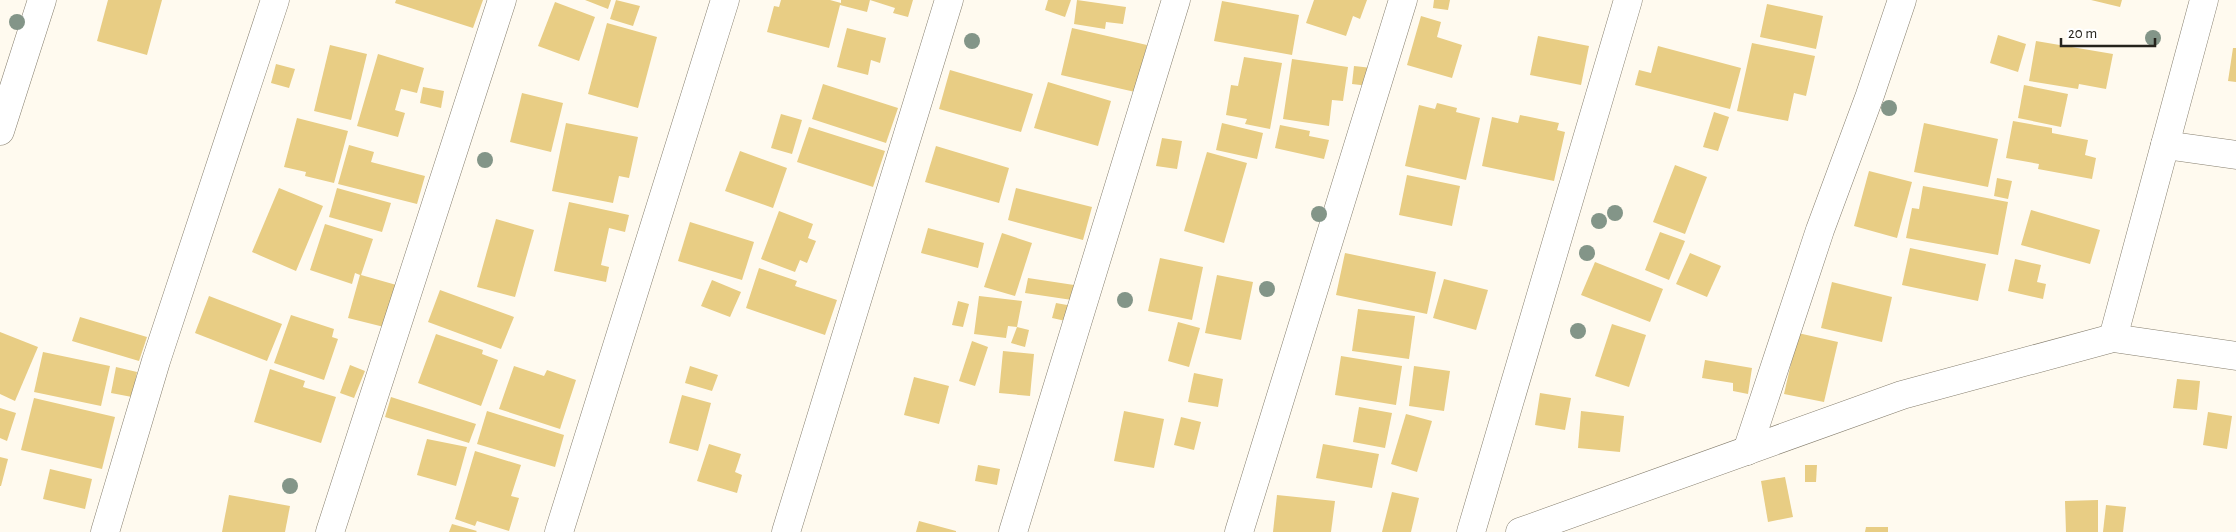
<svg xmlns="http://www.w3.org/2000/svg" width="2236" height="532" viewBox="0 0 2236 532" font-family="'Alegreya Sans',sans-serif">
  <style>
    .building { fill: #e8cd84 }
    .lines { fill: none; stroke-linecap: round; stroke-linejoin: round }
    .minor-casing { stroke: #867f6f; stroke-width: 29 }
    .minor { stroke: #fff; stroke-width: 28 }
    .tree { fill: #839588 }
  </style>
  <rect width="100%" height="100%" fill="#fffaef"/>
  <g class="building">
    <path d="M108,0H162L147,55L97,41Z"/>
    <path d="M396,0H483L473,28L395,3Z"/>
    <path d="M585,0H611L608,9Z"/>
    <path d="M616,0L640,6L633,26L610,19Z"/>
    <path d="M781,0H830L841,3V0H913L908,17L893,13L895,8L870,0L867,12L840,5L829,48L767,32L774,6L779,7Z"/>
    <path d="M1048,0H1071L1065,17L1045,10Z"/>
    <path d="M1077,0L1126,7L1123,24L1106,22L1105,29L1074,24Z"/>
    <path d="M1314,0H1367L1360,19L1353,16L1346,36L1306,23Z"/>
    <path d="M1434,0H1450L1448,10L1433,8Z"/>
    <path d="M2091,0H2122L2120,7Z"/>
    <path d="M1222,1L1299,15L1292,55L1214,41Z"/>
    <path d="M555,2L595,17L579,61L538,46Z"/>
    <path d="M1767,4L1823,16L1816,49L1760,37Z"/>
    <path d="M1421,16L1441,22L1437,37L1462,45L1452,78L1407,65Z"/>
    <path d="M607,23L657,37L638,108L588,94Z"/>
    <path d="M847,28L886,38L880,63L871,60L868,75L837,67Z"/>
    <path d="M1072,28L1147,45L1135,92L1061,75Z"/>
    <path d="M1998,35L2026,44L2018,72L1990,63Z"/>
    <path d="M1538,36L1589,46L1581,85L1530,75Z"/>
    <path d="M2036,41L2113,54L2106,89L2079,84L2078,89L2029,81Z"/>
    <path d="M1752,43L1815,56L1806,96L1794,93L1788,121L1737,111Z"/>
    <path d="M330,45L367,54L351,120L314,111Z"/>
    <path d="M1658,46L1741,68L1730,109L1635,85L1639,70L1651,73Z"/>
    <path d="M2233,48H2236V82L2228,81Z"/>
    <path d="M378,54L424,68L417,93L401,89L395,110L405,113L398,137L357,126Z"/>
    <path d="M1244,57L1282,63L1270,129L1245,124L1247,119L1226,115L1231,85L1238,86Z"/>
    <path d="M1292,59L1348,67L1343,101L1332,100L1329,126L1283,119Z"/>
    <path d="M276,64L295,69L289,88L271,83Z"/>
    <path d="M1354,66L1372,68L1369,86L1352,84Z"/>
    <path d="M950,70L1033,94L1021,132L939,109Z"/>
    <path d="M1048,82L1111,101L1098,146L1034,128Z"/>
    <path d="M823,84L898,108L886,143L812,119Z"/>
    <path d="M2024,85L2068,94L2061,127L2018,118Z"/>
    <path d="M423,87L444,91L441,108L420,103Z"/>
    <path d="M522,93L563,103L551,152L510,142Z"/>
    <path d="M1437,103L1457,108L1456,112L1480,118L1466,180L1405,166L1419,105L1435,109Z"/>
    <path d="M1714,112L1729,117L1718,151L1703,147Z"/>
    <path d="M781,114L802,120L792,154L771,148Z"/>
    <path d="M1520,115L1559,123L1557,130L1565,132L1554,181L1482,166L1492,117L1518,123Z"/>
    <path d="M297,118L348,131L334,183L305,176L306,172L284,167Z"/>
    <path d="M2013,121L2052,128V133L2088,140L2085,155L2096,158L2092,179L2038,169L2039,164L2006,158Z"/>
    <path d="M566,123L638,137L629,178L619,176L613,203L552,191Z"/>
    <path d="M1222,123L1263,133L1257,159L1216,150Z"/>
    <path d="M1924,123L1998,139L1988,187L1914,172Z"/>
    <path d="M1280,125L1310,131L1309,136L1329,140L1324,159L1275,148Z"/>
    <path d="M809,127L885,151L873,187L797,162Z"/>
    <path d="M1162,138L1182,141L1177,169L1156,166Z"/>
    <path d="M349,145L374,152L371,162L425,176L417,204L338,184Z"/>
    <path d="M936,146L1009,168L999,203L925,182Z"/>
    <path d="M740,151L787,168L773,208L725,191Z"/>
    <path d="M1207,152L1247,163L1224,243L1184,231Z"/>
    <path d="M1675,165L1707,177L1685,234L1653,222Z"/>
    <path d="M1869,171L1912,182L1897,238L1854,226Z"/>
    <path d="M1407,175L1460,186L1452,226L1399,215Z"/>
    <path d="M1997,178L2012,181L2008,199L1994,196Z"/>
    <path d="M1923,186L2008,202L1998,255L1906,238L1912,208L1919,209Z"/>
    <path d="M279,188L323,206L296,271L252,252Z"/>
    <path d="M337,188L391,203L382,232L329,217Z"/>
    <path d="M1016,188L1092,207L1083,240L1008,220Z"/>
    <path d="M569,202L629,215L625,232L609,228L601,265L609,267L606,282L554,271Z"/>
    <path d="M2031,210L2100,230L2090,264L2021,245Z"/>
    <path d="M779,211L813,224L808,238L816,241L807,263L800,260L795,272L761,259Z"/>
    <path d="M496,219L534,230L515,297L477,287Z"/>
    <path d="M690,222L754,242L742,280L678,261Z"/>
    <path d="M325,224L373,239L361,275L400,286L388,328L348,318L360,275L355,273L352,284L310,270Z"/>
    <path d="M928,228L984,243L978,268L921,253Z"/>
    <path d="M1660,232L1685,241L1669,280L1645,270Z"/>
    <path d="M1002,233L1032,243L1015,296L984,287Z"/>
    <path d="M1910,248L1986,264L1978,301L1902,285Z"/>
    <path d="M1345,253L1436,272L1427,314L1336,295Z"/>
    <path d="M1690,253L1721,266L1707,297L1676,284Z"/>
    <path d="M1160,258L1203,267L1192,320L1148,311Z"/>
    <path d="M2015,259L2041,265L2037,282L2046,284L2043,299L2008,291Z"/>
    <path d="M1595,262L1663,289L1650,322L1581,295Z"/>
    <path d="M759,268L797,281L795,286L837,300L825,335L746,308Z"/>
    <path d="M1217,275L1253,282L1241,340L1205,333Z"/>
    <path d="M1028,278L1074,285L1072,300L1025,293Z"/>
    <path d="M1444,279L1488,290L1476,330L1433,318Z"/>
    <path d="M712,280L741,292L730,317L701,306Z"/>
    <path d="M1832,282L1892,297L1882,342L1821,328Z"/>
    <path d="M440,290L514,317L501,349L428,322Z"/>
    <path d="M209,296L282,324L267,361L195,333Z"/>
    <path d="M979,296L1022,301L1017,327L1029,330L1025,347L1011,343L1017,327L1008,326L1006,338L974,334Z"/>
    <path d="M958,301L969,304L963,327L952,325Z"/>
    <path d="M1056,303L1078,307L1075,323L1052,318Z"/>
    <path d="M1358,309L1415,316L1409,359L1352,351Z"/>
    <path d="M291,315L334,329L332,337L338,339L324,380L274,363Z"/>
    <path d="M80,317L147,337L139,361L72,341Z"/>
    <path d="M1178,322L1200,328L1189,367L1168,361Z"/>
    <path d="M1612,324L1646,335L1629,387L1595,376Z"/>
    <path d="M0,332L38,347L15,401L0,394Z"/>
    <path d="M1798,333L1838,342L1824,402L1784,394Z"/>
    <path d="M436,334L483,350L482,354L498,360L481,406L418,383Z"/>
    <path d="M972,341L988,347L975,386L959,381Z"/>
    <path d="M1003,351L1034,354L1030,396L999,393Z"/>
    <path d="M43,352L110,366L101,406L34,392Z"/>
    <path d="M1341,356L1402,366L1396,405L1335,395Z"/>
    <path d="M1705,360L1752,368L1748,394L1733,391V383L1702,378Z"/>
    <path d="M350,365L365,371L354,398L340,393Z"/>
    <path d="M514,366L544,376L547,370L576,380L560,429L499,409Z"/>
    <path d="M690,366L718,375L712,391L685,383Z"/>
    <path d="M1414,366L1450,371L1444,411L1409,406Z"/>
    <path d="M116,367L137,372L132,397L111,393Z"/>
    <path d="M270,369L305,381L303,387L336,397L321,443L254,422Z"/>
    <path d="M1194,373L1223,379L1218,407L1188,402Z"/>
    <path d="M914,377L949,386L939,424L904,415Z"/>
    <path d="M2177,379L2200,381L2197,410L2173,408Z"/>
    <path d="M1540,393L1571,398L1565,430L1535,425Z"/>
    <path d="M682,395L711,403L698,451L669,443Z"/>
    <path d="M391,397L476,424L469,443L385,417Z"/>
    <path d="M34,398L115,417L102,469L21,450Z"/>
    <path d="M1359,407L1392,413L1385,448L1353,442Z"/>
    <path d="M0,408L16,413L7,441L0,438Z"/>
    <path d="M487,411L564,435L555,467L477,444Z"/>
    <path d="M1124,411L1164,419L1154,468L1114,461Z"/>
    <path d="M1581,411L1624,416L1620,452L1578,448Z"/>
    <path d="M2208,412L2232,416L2227,449L2203,445Z"/>
    <path d="M1406,414L1432,421L1417,472L1391,464Z"/>
    <path d="M1181,417L1201,422L1194,450L1174,445Z"/>
    <path d="M427,439L467,447L456,486L417,475Z"/>
    <path d="M709,444L741,454L735,472L742,475L737,493L697,481Z"/>
    <path d="M1323,444L1379,454L1372,488L1316,478Z"/>
    <path d="M475,451L521,465L511,496L519,498L509,531L477,521L475,526L455,519Z"/>
    <path d="M0,457L8,459L1,486H0Z"/>
    <path d="M978,465L1000,469L997,485L975,481Z"/>
    <path d="M1805,465H1817L1816,482H1805Z"/>
    <path d="M50,469L92,479L85,509L43,499Z"/>
    <path d="M1785,477L1793,517L1768,522L1761,481Z"/>
    <path d="M1392,492L1419,498L1411,532H1382Z"/>
    <path d="M229,495L290,506L285,532H222Z"/>
    <path d="M1277,495L1335,501L1331,532H1273Z"/>
    <path d="M2098,500V532H2066L2065,501Z"/>
    <path d="M2106,505L2126,507L2123,532H2103Z"/>
    <path d="M919,521L956,531V532H916Z"/>
    <path d="M452,524L477,531L476,532H449Z"/>
    <path d="M1866,527H1888V532H1865Z"/>
  </g>
  <g class="lines">
    <defs>
      <g id="minor">
        <path d="M0,131L42,0"/>
        <path d="M2165,145L2236,155"/>
        <path d="M2113,338L2204,0"/>
        <path d="M1747,451L1820,230L1870,95L1902,0"/>
        <path d="M105,532L156,361L275,0"/>
        <path d="M330,532L502,0"/>
        <path d="M559,532L725,0"/>
        <path d="M786,532L949,0"/>
        <path d="M1013,532L1176,0"/>
        <path d="M1239,532L1403,0"/>
        <path d="M1471,532L1628,0"/>
        <path d="M1520,532L1902,395L2113,338L2236,356"/>
      </g>
    </defs>
    <use href="#minor" class="minor-casing"/>
    <use href="#minor" class="minor"/>
  </g>
  <g class="tree">
    <circle cx="17" cy="22" r="8"/>
    <circle cx="2153" cy="38" r="8"/>
    <circle cx="972" cy="41" r="8"/>
    <circle cx="1889" cy="108" r="8"/>
    <circle cx="485" cy="160" r="8"/>
    <circle cx="1615" cy="213" r="8"/>
    <circle cx="1319" cy="214" r="8"/>
    <circle cx="1599" cy="221" r="8"/>
    <circle cx="1587" cy="253" r="8"/>
    <circle cx="1267" cy="289" r="8"/>
    <circle cx="1125" cy="300" r="8"/>
    <circle cx="1578" cy="331" r="8"/>
    <circle cx="290" cy="486" r="8"/>
  </g>
  <path d="M2061 38v8h94v-8" fill="none" stroke="#25231c" stroke-width="2.5"/>
  <text x="2068" y="38" font-size="15" fill="#25231c" stroke="#ffffff" stroke-width="4" paint-order="stroke">20 m</text>
</svg>
